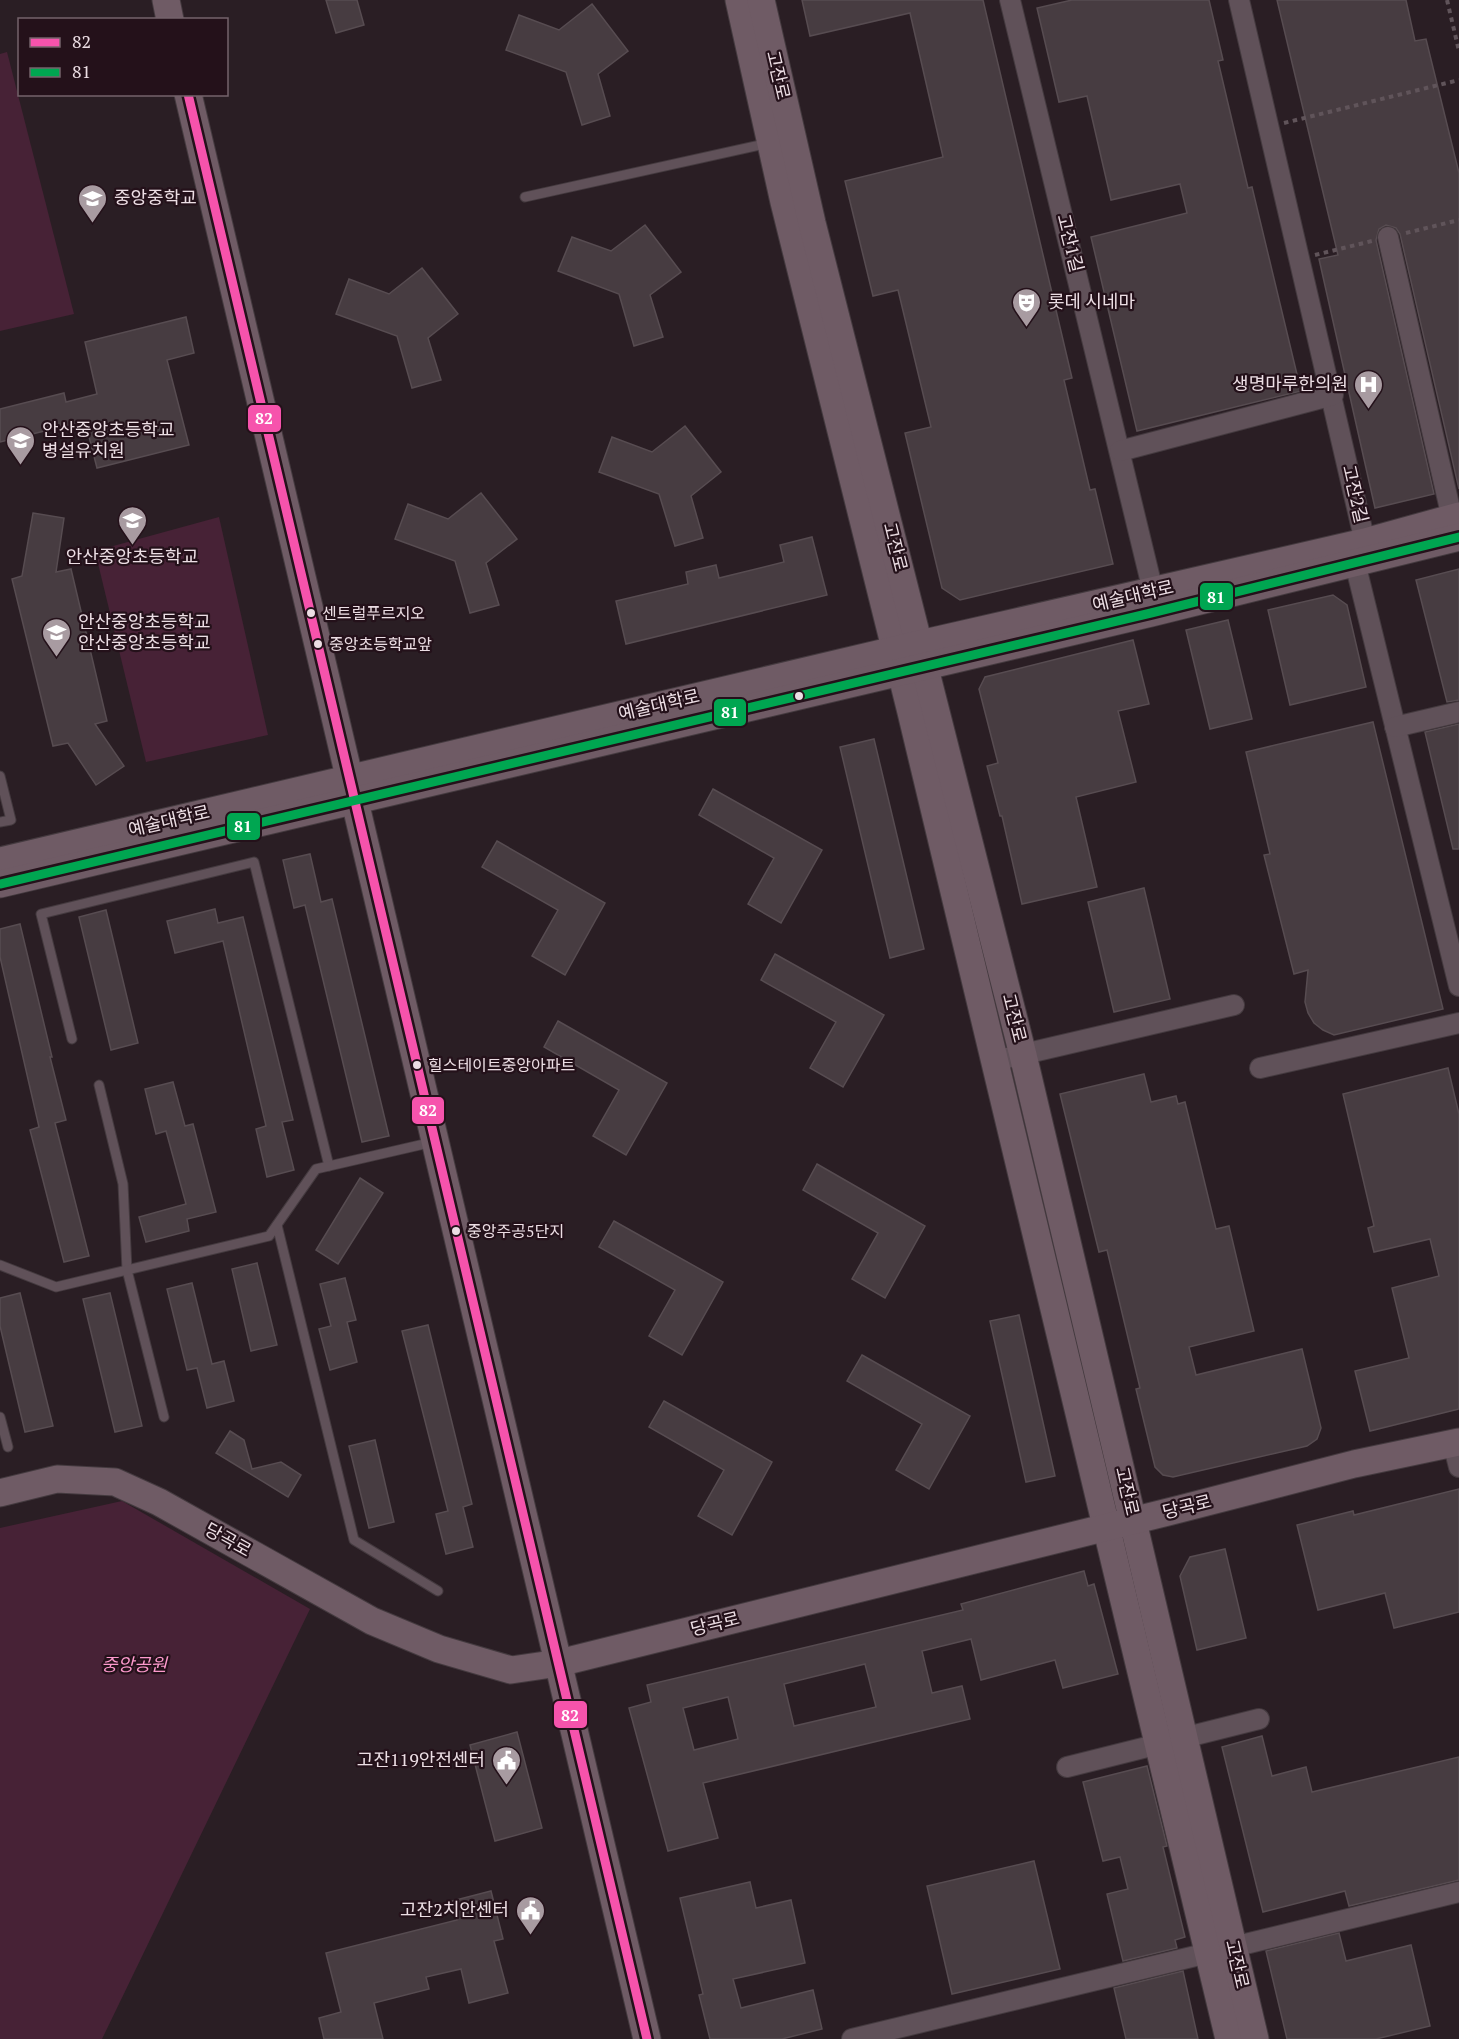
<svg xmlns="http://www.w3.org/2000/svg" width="1459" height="2039" viewBox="0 0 1459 2039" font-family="'PT Serif','Noto Sans KR',serif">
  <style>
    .green { fill: #472236 }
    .building { fill: #473c41; stroke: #574c51; stroke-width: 1.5; fill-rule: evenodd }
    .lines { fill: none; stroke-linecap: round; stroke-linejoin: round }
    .lane-casing { stroke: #443a3f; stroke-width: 11 }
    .street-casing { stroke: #443a3f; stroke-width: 22 }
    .secondary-casing { stroke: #443a3f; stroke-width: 29 }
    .path { stroke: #60545a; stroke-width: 4; stroke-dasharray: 4.5 4.5; stroke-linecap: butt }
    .lane { stroke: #605159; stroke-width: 9 }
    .street { stroke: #605159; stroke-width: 20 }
    .secondary { stroke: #6f5b65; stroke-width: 27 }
    .bus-1-casing { stroke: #24111a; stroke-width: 14 }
    .bus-2-casing { stroke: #24111a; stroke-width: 14 }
    .bus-1 { stroke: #f653ac; stroke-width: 9 }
    .bus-2 { stroke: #00a651; stroke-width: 9 }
    .bus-dot { fill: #ecdee4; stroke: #24111a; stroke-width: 2 }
    .labels { text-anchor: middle; stroke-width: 4.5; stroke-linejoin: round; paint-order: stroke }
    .bus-label { font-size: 16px; fill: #ecdee4; stroke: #24111a; text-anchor: start }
    .street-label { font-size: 18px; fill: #ecdee4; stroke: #24111a }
    .poi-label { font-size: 18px; fill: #ecdee4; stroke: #24111a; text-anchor: start }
    .park-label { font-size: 18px; font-style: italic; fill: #fd9acd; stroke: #24111a }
    .line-badge { stroke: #24111a; stroke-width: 2 }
    .badge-label { font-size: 16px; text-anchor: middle; font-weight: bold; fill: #fff }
  </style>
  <rect width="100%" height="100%" fill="#2a1e24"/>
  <g class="green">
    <path d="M7,52L74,314L0,331V54Z"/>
    <path d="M219,517L268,735L146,762L95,551Z"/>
    <path d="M122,1501L310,1609L102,2039H0V1528Z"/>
  </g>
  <g class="building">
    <path d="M326,0H357L364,25L336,33Z"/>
    <path d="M802,0H983L1072,378L1064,380L1090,490L1095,489L1113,564L960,600L942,588L905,433L931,427L898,290L873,296L845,181L943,157L910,13L810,36Z"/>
    <path d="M1072,0H1209L1223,60L1218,61L1248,188L1252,187L1301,391L1137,431L1091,237L1187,213L1180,184L1111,200L1087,96L1059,102L1037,8Z"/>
    <path d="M1277,0H1406L1415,41L1426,39L1459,173V489L1400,234L1396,228L1386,225L1379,229L1376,240L1434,494L1375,508L1319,259L1338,255Z"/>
    <path d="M592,4L628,51L598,74L610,116L582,125L566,72L506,50L519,15L559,30Z"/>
    <path d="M645,225L681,272L650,295L663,337L634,346L619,294L558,271L572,237L611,251Z"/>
    <path d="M422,268L458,314L428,338L441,380L412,388L397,336L336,314L349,279L389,294Z"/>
    <path d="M186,317L194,353L167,360L189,445L97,468L85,421L0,442V409L64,393L66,402L97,394L85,342Z"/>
    <path d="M685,426L721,472L691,496L703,538L675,546L659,494L599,472L612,437L652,452Z"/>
    <path d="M481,493L517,539L486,563L499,605L470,613L455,561L395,539L408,504L448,519Z"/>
    <path d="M33,513L64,518L56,572L71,569L107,721L95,724L124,766L96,785L68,743L53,746L12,579L22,576Z"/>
    <path d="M812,537L827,595L626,644L616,601L688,584L686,572L716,565L719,578L784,562L780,545Z"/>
    <path d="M1459,569V700L1447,702L1416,580Z"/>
    <path d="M1333,595L1347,605L1366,687L1290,705L1268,610Z"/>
    <path d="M1228,620L1252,719L1210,729L1186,630Z"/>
    <path d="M1133,640L1149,704L1118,711L1136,782L1076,797L1097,887L1022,904L1002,816H1000L987,766L998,763L979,689L985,677Z"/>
    <path d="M1373,722L1443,1009L1334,1035L1323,1030L1314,1023L1308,1013L1305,1002L1308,970L1294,974L1264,855L1270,854L1246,752Z"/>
    <path d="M1459,724V849H1453L1425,732Z"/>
    <path d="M874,739L924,949L890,958L840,747Z"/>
    <path d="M713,789L822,850L781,923L748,904L774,858L699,815Z"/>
    <path d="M497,841L605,903L565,975L532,956L558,910L482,867Z"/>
    <path d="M310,854L321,902L332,899L389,1136L362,1142L305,905L294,908L283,860Z"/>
    <path d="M1144,888L1170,999L1114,1012L1088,902Z"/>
    <path d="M215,909L218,923L243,917L293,1120L282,1122L294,1170L267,1177L256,1129L266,1126L223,941L175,953L167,921Z"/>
    <path d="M106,910L138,1043L111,1050L79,917Z"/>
    <path d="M20,924L52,1057H50L66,1120L55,1123L89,1256L64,1262L30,1130L39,1127L0,957V929Z"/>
    <path d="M775,954L884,1015L843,1087L810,1068L836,1022L761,980Z"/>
    <path d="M558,1021L667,1083L626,1155L593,1136L619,1090L544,1047Z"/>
    <path d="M1448,1068L1459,1114V1409L1370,1431L1355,1371L1409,1358L1392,1288L1439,1276L1430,1239L1374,1252L1368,1228L1374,1226L1343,1094Z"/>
    <path d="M1144,1074L1151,1102L1176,1096L1178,1104L1185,1102L1216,1229L1229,1226L1254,1331L1189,1347L1196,1375L1302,1349L1321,1428L1317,1439L1307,1446L1173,1477L1163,1475L1155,1467L1136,1389L1140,1388L1107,1250L1099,1252L1060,1094Z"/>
    <path d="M173,1082L185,1126L193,1124L216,1212L187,1219L189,1231L146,1242L139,1217L186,1204L166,1131L156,1134L145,1089Z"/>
    <path d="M817,1164L925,1226L885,1298L852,1279L878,1233L803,1190Z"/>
    <path d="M360,1178L383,1193L338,1264L316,1250Z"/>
    <path d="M614,1221L723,1282L682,1355L649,1336L675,1290L599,1247Z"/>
    <path d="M257,1263L277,1345L251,1351L232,1269Z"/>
    <path d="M345,1278L356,1320L347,1322L357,1362L330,1370L319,1329L331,1326L320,1284Z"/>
    <path d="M192,1283L212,1364L224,1361L234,1401L207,1408L197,1368L187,1370L167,1289Z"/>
    <path d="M20,1293L53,1426L25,1432L0,1326V1298Z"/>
    <path d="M110,1293L142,1426L115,1432L83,1299Z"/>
    <path d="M1019,1315L1055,1476L1026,1482L990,1321Z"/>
    <path d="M428,1325L472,1504L463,1507L473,1547L446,1554L436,1514L448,1511L402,1331Z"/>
    <path d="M862,1355L970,1416L929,1489L896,1470L922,1424L847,1381Z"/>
    <path d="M664,1401L772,1462L732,1535L698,1516L724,1470L649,1427Z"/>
    <path d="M230,1431L244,1440L252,1469L281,1462L301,1475L288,1497L216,1453Z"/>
    <path d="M375,1440L394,1522L369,1528L349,1446Z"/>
    <path d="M1459,1489V1612L1394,1628L1385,1593L1318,1610L1297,1525L1353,1511L1354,1515Z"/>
    <path d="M1225,1549L1246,1638L1197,1650L1180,1576L1190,1557Z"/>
    <path d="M1084,1571L1088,1586L1094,1584L1118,1674L1063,1688L1055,1660L981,1680L971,1639L922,1651L932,1693L962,1686L970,1719L703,1783L718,1838L668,1851L629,1708L651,1702L647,1685L963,1610L961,1604ZM865,1664L876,1707L794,1726L784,1684ZM728,1697L738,1739L694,1750L683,1708Z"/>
    <path d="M517,1732L542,1828L495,1841L470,1745Z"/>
    <path d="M1262,1736L1272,1776L1306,1767L1312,1792L1459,1757V1880L1349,1906L1345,1891L1263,1912L1222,1747Z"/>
    <path d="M1147,1766L1167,1846L1163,1847L1185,1937L1175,1940L1177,1948L1123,1961L1107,1894L1128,1889L1120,1857L1103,1861L1083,1782Z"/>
    <path d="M1034,1861L1060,1969L952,1994L927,1886Z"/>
    <path d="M750,1882L756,1908L791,1900L805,1963L733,1979L741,2008L813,1990L822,2029L782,2039H710L699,1995L703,1994L680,1898Z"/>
    <path d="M491,1891L503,1939L494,1941L508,1993L469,2003L461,1969L426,1977L429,1989L374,2003L383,2039H324L319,2018L341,2012L326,1953L457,1920L452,1901Z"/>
    <path d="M1339,1933L1346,1961L1411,1945L1430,2026L1376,2039H1287L1266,1951Z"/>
    <path d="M1183,1971L1198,2039H1126L1114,1988Z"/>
  </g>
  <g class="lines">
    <defs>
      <g id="lane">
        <path d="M525,197L769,143"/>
        <path d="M0,776L11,820L0,822"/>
        <path d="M72,1039L41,914L254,862L329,1166"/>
        <path d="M99,1085L123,1184L127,1270L164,1417"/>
        <path d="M277,1225L354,1540L438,1591"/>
        <path d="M0,1265L56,1287L269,1236L316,1169L433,1142"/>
        <path d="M0,1417L8,1447"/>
      </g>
      <g id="street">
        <path d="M1010,0L1153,591"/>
        <path d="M1239,0L1365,542L1355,563L1459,986"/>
        <path d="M1388,237L1452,518"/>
        <path d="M1120,451L1333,395"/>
        <path d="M1395,727L1459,712"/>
        <path d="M994,1061L1234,1005"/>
        <path d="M1260,1068L1459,1023"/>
        <path d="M1453,1443L1459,1467"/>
        <path d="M1067,1767L1259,1719"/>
        <path d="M1233,1947L1459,1892"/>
        <path d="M852,2039L1208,1953"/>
      </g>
      <g id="secondary">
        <path d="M166,0L170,20"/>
        <path d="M739,0L784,202L911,712L1229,2039"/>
        <path d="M761,0L812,223L1023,1055L1255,2039"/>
        <path d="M188,94L647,2039"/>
        <path d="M0,861L920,644L1365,542L1459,516"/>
        <path d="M0,884L1151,613L1459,537"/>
        <path d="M0,1493L57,1479L115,1482L159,1502L372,1621L439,1649L511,1670L559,1663L1180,1509L1354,1464L1459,1442"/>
      </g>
    </defs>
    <use href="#lane" class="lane-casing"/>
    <use href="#street" class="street-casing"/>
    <use href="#secondary" class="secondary-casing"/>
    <g class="path">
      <path d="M1447,0L1459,51"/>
      <path d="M1284,123L1459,80"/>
      <path d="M1406,233L1459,220"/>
      <path d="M1315,255L1372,241"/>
    </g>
    <use href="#lane" class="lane"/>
    <use href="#street" class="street"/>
    <use href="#secondary" class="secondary"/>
    <defs>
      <path id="bus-1" d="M188,94L647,2039"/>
      <path id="bus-2" d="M0,884L1151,613L1459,537"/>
    </defs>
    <use href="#bus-1" class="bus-1-casing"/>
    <use href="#bus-2" class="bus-2-casing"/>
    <use href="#bus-1" class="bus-1"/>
    <use href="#bus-2" class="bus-2"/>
  </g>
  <defs>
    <symbol id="school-pin" viewBox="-11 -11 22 30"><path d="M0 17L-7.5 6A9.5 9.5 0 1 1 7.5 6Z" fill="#a89ba1" stroke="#24111a"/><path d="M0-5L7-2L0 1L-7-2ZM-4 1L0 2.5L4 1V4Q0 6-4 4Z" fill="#fff"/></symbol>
    <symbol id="theatre-pin" viewBox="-11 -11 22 30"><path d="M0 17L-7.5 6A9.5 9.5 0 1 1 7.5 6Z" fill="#a89ba1" stroke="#24111a"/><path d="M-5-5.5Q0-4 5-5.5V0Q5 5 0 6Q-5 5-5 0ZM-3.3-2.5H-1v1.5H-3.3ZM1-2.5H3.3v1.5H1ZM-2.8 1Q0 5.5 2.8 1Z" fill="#fff"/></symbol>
    <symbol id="hospital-pin" viewBox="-11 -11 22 30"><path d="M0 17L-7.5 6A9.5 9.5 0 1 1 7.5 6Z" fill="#a89ba1" stroke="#24111a"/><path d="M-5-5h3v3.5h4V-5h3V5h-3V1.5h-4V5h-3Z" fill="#fff"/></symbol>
    <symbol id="civic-pin" viewBox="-11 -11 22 30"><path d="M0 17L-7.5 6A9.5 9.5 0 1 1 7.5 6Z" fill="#a89ba1" stroke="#24111a"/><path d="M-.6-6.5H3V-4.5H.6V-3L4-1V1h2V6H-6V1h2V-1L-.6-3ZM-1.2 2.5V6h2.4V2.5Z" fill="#fff"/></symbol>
  </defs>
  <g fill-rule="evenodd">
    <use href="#school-pin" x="76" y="182" width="33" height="45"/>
    <use href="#theatre-pin" x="1010" y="286" width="33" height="45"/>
    <use href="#hospital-pin" x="1352" y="368" width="33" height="45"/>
    <use href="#school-pin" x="4" y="424" width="33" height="45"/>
    <use href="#school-pin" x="116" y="504" width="33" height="45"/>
    <use href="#school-pin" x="40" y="616" width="33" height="45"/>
    <use href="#civic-pin" x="490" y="1744" width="33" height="45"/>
    <use href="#civic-pin" x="514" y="1894" width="33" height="45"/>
  </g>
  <g class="bus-dot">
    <circle cx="311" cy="613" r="5"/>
    <circle cx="318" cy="644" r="5"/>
    <circle cx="799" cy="696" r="5"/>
    <circle cx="417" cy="1065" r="5"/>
    <circle cx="456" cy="1231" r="5"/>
  </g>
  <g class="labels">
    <g class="bus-label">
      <text x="322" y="619">센트럴푸르지오</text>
      <text x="329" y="650">중앙초등학교앞</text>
      <text x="428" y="1071">힐스테이트중앙아파트</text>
      <text x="467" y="1237">중앙주공5단지</text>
    </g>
    <g class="street-label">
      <text transform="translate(778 75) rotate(77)" y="6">고잔로</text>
      <text transform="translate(1070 243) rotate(76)" y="6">고잔1길</text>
      <text transform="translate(1355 494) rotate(77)" y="6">고잔2길</text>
      <text transform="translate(895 547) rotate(76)" y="6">고잔로</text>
      <text transform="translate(1133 596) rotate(-13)" y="6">예술대학로</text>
      <text transform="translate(659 705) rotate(-13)" y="6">예술대학로</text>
      <text transform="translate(169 821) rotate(-13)" y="6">예술대학로</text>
      <text transform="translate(1014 1018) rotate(76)" y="6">고잔로</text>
      <text transform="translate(1127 1491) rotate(77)" y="6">고잔로</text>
      <text transform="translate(1187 1507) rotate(-14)" y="6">당곡로</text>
      <text transform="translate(228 1540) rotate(29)" y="6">당곡로</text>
      <text transform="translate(715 1624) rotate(-14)" y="6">당곡로</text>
      <text transform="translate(1237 1964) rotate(77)" y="6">고잔로</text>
    </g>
    <g class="poi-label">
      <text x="114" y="204">중앙중학교</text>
      <text x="1048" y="308">롯데 시네마</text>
      <text x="1348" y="390" text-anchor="end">생명마루한의원</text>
      <text x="42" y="436">안산중앙초등학교<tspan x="42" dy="21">병설유치원</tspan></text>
      <text x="132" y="563" text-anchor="middle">안산중앙초등학교</text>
      <text x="78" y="628">안산중앙초등학교<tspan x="78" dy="21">안산중앙초등학교</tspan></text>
      <text x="485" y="1766" text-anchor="end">고잔119안전센터</text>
      <text x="509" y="1916" text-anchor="end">고잔2치안센터</text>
    </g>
    <g class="park-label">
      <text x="134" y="1671">중앙공원</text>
    </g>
  </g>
  <g class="line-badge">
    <rect x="247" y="404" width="35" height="29" rx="6" fill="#f653ac"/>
    <rect x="1199" y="582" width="35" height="29" rx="6" fill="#00a651"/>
    <rect x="713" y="698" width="34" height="29" rx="6" fill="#00a651"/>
    <rect x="226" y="812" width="35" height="29" rx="6" fill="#00a651"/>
    <rect x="411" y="1096" width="34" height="29" rx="6" fill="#f653ac"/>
    <rect x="553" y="1700" width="35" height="29" rx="6" fill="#f653ac"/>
  </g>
  <g class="badge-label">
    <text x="264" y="424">82</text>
    <text x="1216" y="603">81</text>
    <text x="730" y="718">81</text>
    <text x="243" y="832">81</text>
    <text x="428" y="1116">82</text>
    <text x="570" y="1721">82</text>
  </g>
  <rect x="18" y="18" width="210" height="78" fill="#24111a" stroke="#74636b" stroke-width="1.5"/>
  <rect x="30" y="38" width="30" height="9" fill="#f653ac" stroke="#74636b" stroke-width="1.5"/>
  <text x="72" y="48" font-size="18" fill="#ecdee4">82</text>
  <rect x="30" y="68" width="30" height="9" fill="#00a651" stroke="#74636b" stroke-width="1.5"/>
  <text x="72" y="78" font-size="18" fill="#ecdee4">81</text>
</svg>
